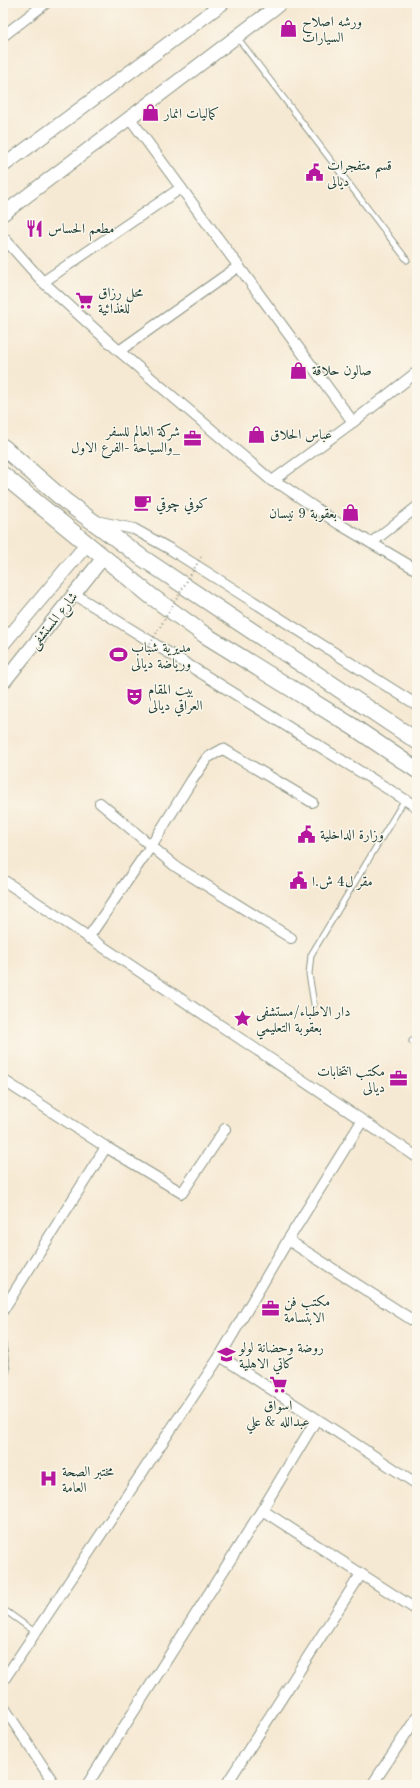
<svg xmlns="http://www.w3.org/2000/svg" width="420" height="1788" viewBox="0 0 420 1788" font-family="'Old Standard TT',Amiri,serif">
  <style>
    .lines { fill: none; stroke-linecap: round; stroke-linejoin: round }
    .service-casing { stroke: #8a9384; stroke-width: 7 }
    .minor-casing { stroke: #8a9384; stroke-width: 12 }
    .tertiary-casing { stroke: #8a9384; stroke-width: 15 }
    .primary-casing { stroke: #8a9384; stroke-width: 18 }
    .service { stroke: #fff; stroke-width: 5 }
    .minor { stroke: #fff; stroke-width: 10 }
    .tertiary { stroke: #fff; stroke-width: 13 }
    .primary { stroke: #fff; stroke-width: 16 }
    .path-bridge { stroke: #8a9384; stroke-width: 2; stroke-dasharray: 1 3; stroke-linecap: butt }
    .labels { text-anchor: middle; stroke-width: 3; stroke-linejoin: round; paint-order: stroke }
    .poi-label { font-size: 14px; fill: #1f3d34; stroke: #fbf7ec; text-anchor: start }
    .street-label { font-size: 14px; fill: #1f3d34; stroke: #fbf7ec }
  </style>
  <rect width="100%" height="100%" fill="#fbf7ec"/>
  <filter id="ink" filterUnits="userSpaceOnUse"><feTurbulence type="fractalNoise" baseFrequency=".025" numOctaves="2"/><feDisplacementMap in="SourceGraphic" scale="8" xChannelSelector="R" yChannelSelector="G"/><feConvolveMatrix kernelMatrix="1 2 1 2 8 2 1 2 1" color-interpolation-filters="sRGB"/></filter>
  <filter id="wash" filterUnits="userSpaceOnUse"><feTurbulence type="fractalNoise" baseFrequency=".012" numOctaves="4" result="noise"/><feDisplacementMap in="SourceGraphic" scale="16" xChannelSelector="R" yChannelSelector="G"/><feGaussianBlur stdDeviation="0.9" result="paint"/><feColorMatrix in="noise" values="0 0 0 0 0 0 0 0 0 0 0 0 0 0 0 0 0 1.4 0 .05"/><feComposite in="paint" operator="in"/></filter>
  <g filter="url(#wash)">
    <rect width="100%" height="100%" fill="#f6e9d3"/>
  </g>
  <g filter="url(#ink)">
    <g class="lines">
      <defs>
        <g id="service">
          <path d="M237,37L407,260"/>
          <path d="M314,1004L309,974L311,955L405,799"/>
          <path d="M412,1041L417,1044"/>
          <path d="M3,1344L7,1370L3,1382"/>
          <path d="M3,1609L35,1632"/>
        </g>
        <g id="minor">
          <path d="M3,36L46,3"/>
          <path d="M129,117L353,422"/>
          <path d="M3,237L43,282L119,351L272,481L283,486L339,524L417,570"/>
          <path d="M43,282L181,188"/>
          <path d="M119,351L239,266"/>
          <path d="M272,481L353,422L417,372"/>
          <path d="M96,521L134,529L170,549L417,705"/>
          <path d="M371,543L417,507"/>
          <path d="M74,594L417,807"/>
          <path d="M100,803L175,866L291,938"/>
          <path d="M3,880L417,1157"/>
          <path d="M88,938L151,846L192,780L207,758L223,749L312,802"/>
          <path d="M3,1080L106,1147L182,1193L225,1129"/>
          <path d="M288,1240L417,1323"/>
          <path d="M3,1310L106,1147"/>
          <path d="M220,1356L417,1484"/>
          <path d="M262,1510L417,1610"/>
          <path d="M3,1681L220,1356L288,1240L362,1121"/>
          <path d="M3,1706L55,1785"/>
          <path d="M87,1785L262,1510L316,1420"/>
          <path d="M226,1785L361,1574"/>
          <path d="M372,1785L417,1717"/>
        </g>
        <g id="tertiary">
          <path d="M3,166L223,3"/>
          <path d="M3,214L281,3"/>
          <path d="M3,644L87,544"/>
          <path d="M3,683L103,558"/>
        </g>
        <g id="primary">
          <path d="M3,447L65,501L141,557L417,741"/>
          <path d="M3,475L151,596L205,635L352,726L417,770"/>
        </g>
      </defs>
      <use href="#service" class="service-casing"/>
      <use href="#minor" class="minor-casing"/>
      <use href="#tertiary" class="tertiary-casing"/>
      <use href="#primary" class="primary-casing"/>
      <use href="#service" class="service"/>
      <use href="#minor" class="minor"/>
      <use href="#tertiary" class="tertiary"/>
      <use href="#primary" class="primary"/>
      <path class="path-bridge" d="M146,651L201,557"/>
    </g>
  </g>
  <defs>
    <symbol id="shop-bare" viewBox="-9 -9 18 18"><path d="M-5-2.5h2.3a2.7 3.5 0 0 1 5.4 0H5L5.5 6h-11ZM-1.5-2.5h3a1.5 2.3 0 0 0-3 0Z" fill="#b5179e" stroke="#fbf7ec" stroke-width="2.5" paint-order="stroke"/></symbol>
    <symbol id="civic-bare" viewBox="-9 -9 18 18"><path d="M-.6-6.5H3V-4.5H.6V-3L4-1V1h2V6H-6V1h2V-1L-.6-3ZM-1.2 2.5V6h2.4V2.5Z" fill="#b5179e" stroke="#fbf7ec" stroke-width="2.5" paint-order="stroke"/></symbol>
    <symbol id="restaurant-bare" viewBox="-9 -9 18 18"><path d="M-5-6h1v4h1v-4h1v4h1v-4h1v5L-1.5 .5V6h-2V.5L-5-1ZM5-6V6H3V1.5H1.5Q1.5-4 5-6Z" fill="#b5179e" stroke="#fbf7ec" stroke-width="2.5" paint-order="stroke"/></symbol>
    <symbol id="supermarket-bare" viewBox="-9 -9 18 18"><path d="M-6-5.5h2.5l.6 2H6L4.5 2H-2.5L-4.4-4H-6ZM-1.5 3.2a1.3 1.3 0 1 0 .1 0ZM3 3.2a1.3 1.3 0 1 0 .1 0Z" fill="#b5179e" stroke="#fbf7ec" stroke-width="2.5" paint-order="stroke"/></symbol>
    <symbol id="office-bare" viewBox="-9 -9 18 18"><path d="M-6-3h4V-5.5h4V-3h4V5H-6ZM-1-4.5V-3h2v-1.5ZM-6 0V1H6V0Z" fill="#b5179e" stroke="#fbf7ec" stroke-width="2.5" paint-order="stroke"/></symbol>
    <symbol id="cafe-bare" viewBox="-9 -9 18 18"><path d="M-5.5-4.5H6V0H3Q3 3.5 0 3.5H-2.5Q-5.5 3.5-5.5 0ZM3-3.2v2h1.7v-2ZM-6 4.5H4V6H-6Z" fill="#b5179e" stroke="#fbf7ec" stroke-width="2.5" paint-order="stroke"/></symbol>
    <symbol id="stadium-bare" viewBox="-9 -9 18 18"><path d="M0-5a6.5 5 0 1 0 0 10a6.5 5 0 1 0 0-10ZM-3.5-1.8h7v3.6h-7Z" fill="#b5179e" stroke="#fbf7ec" stroke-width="2.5" paint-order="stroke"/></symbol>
    <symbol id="theatre-bare" viewBox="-9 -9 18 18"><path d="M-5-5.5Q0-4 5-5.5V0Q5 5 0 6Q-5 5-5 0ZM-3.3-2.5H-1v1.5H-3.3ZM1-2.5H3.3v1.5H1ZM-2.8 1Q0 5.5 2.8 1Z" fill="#b5179e" stroke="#fbf7ec" stroke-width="2.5" paint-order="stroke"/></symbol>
    <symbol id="sight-bare" viewBox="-9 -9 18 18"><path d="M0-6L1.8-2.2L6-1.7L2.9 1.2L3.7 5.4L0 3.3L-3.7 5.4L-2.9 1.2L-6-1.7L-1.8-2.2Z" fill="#b5179e" stroke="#fbf7ec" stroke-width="2.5" paint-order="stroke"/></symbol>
    <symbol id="school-bare" viewBox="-9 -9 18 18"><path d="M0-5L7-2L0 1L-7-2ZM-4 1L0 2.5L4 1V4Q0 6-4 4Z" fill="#b5179e" stroke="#fbf7ec" stroke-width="2.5" paint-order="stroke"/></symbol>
    <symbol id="hospital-bare" viewBox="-9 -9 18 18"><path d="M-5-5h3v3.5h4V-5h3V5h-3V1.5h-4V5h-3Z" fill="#b5179e" stroke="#fbf7ec" stroke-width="2.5" paint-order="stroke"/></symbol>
  </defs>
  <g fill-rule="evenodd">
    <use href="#shop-bare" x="276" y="16" width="25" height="25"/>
    <use href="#shop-bare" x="138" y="100" width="25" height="25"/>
    <use href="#civic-bare" x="302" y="160" width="25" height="25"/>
    <use href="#restaurant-bare" x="22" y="216" width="25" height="25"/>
    <use href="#supermarket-bare" x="72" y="288" width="25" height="25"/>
    <use href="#shop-bare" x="286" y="358" width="25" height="25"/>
    <use href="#shop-bare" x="244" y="422" width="25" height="25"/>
    <use href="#office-bare" x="180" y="426" width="25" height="25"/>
    <use href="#cafe-bare" x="130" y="490" width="25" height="25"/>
    <use href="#shop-bare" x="338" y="500" width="25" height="25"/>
    <use href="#stadium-bare" x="106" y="642" width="25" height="25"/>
    <use href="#theatre-bare" x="122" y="684" width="25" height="25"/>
    <use href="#civic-bare" x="294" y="822" width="25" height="25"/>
    <use href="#civic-bare" x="286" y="868" width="25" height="25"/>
    <use href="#sight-bare" x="230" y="1006" width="25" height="25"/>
    <use href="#office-bare" x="386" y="1066" width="25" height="25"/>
    <use href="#office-bare" x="258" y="1296" width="25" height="25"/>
    <use href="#school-bare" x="214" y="1342" width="25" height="25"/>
    <use href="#supermarket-bare" x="266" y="1372" width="25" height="25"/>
    <use href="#hospital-bare" x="36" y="1466" width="25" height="25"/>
  </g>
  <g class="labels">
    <g class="poi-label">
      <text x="302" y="26">ورشه اصلاح<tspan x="302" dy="16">السيارات</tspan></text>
      <text x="164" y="118">كماليات انمار</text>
      <text x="327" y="170">قسم متفجرات<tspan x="327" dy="16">ديالى</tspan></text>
      <text x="48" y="233">مطعم الحساس</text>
      <text x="98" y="297">محل رزاق<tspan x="98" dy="16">للغذائية</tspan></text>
      <text x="312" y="375">صالون حلاقة</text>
      <text x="180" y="436" text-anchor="end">شركة العالم للسفر<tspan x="180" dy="16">والسياحة -الفرع الاول_</tspan></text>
      <text x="270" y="439">عباس الحلاق</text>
      <text x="156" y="508">كوفي چوقي</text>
      <text x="337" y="518" text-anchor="end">بعقوبة 9 نيسان</text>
      <text x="131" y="652">مديرية شباب<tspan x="131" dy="16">ورياضة ديالى</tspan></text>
      <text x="148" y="694">بيت المقام<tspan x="148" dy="16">العراقي ديالى</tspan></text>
      <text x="320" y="839">وزارة الداخلية</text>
      <text x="312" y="886">مقر ل4 ش.ا</text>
      <text x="256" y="1016">دار الاطباء/مستشفى<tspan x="256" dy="16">بعقوبة التعليمي</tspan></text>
      <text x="385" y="1076" text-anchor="end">مكتب انتخابات<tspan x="385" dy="16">ديالى</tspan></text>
      <text x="284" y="1306">مكتب فن<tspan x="284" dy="16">الابتسامة</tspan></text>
      <text x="239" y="1352">روضة وحضانة لولو<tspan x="239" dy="16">كاتي الاهلية</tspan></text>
      <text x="278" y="1410" text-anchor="middle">اسواق<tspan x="278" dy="16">عبدالله &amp; علي</tspan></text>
      <text x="62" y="1476">مختبر الصحة<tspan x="62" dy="16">العامة</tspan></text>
    </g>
    <g class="street-label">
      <text transform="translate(53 620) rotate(-51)" y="5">شارع المستشفى</text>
    </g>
  </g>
  <rect width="420" height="1788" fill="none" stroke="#fbf7ec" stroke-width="16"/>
</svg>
